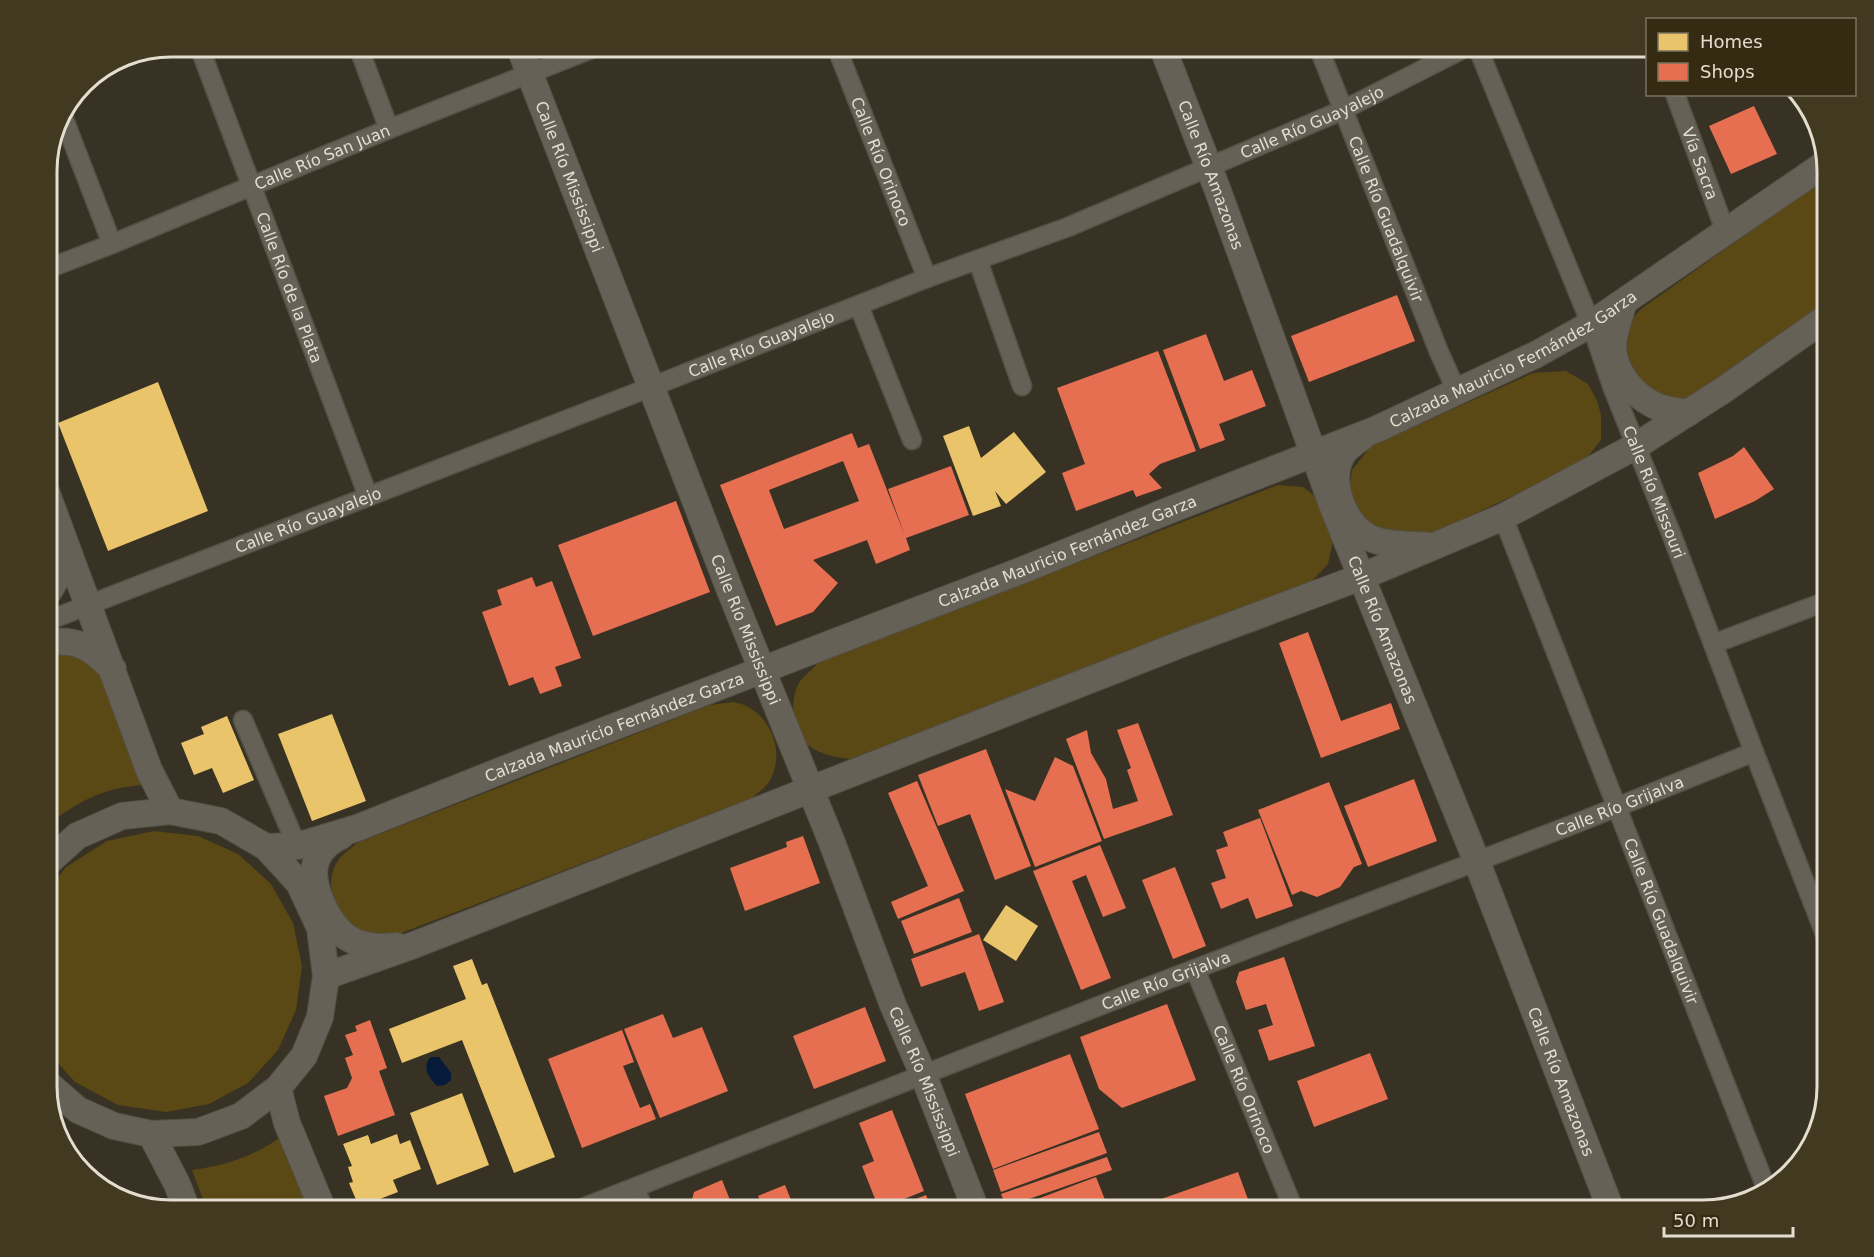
<svg xmlns="http://www.w3.org/2000/svg" width="1874" height="1257" viewBox="0 0 1874 1257" font-family="'DejaVu Sans',sans-serif">
  <style>
    .green { fill: #5a4815 }
    .water { fill: #061b3a }
    .homes { fill: #e9c46a }
    .shops { fill: #e76f51; fill-rule: evenodd }
    .lines { fill: none; stroke-linecap: round; stroke-linejoin: round }
    .street-casing { stroke: #545044; stroke-width: 21 }
    .secondary-casing { stroke: #545044; stroke-width: 28 }
    .street { stroke: #656157; stroke-width: 18 }
    .secondary { stroke: #656157; stroke-width: 26 }
    .labels { text-anchor: middle; stroke-width: 6; stroke-linejoin: round; paint-order: stroke }
    .street-label { font-size: 16px; fill: #e4ded0; stroke: #342b12 }
    .rim { fill: none; stroke: #e4ded0; stroke-width: 3 }
  </style>
  <rect width="100%" height="100%" fill="#373224"/>
  <g class="green">
    <path d="M1827,177V305L1688,399L1661,402L1623,372L1624,328L1641,309Z"/>
    <path d="M1566,371L1588,384L1597,401L1601,415V440L1583,463L1414,542L1394,541L1356,515L1349,490L1352,470L1371,446L1533,373Z"/>
    <path d="M1278,485L1303,487L1321,501L1333,541L1328,564L1312,581L850,759C837,757 821,755 809,746C792,732 788,698 801,680C806,674 813,669 818,663Z"/>
    <path d="M55,643L103,669L142,778V785C103,789 85,798 54,820L47,815V646Z"/>
    <path d="M733,702C768,707 788,751 769,782C765,788 757,793 752,798L396,935C383,937 371,938 359,932C334,920 322,883 339,859C344,853 351,848 357,843L710,705Z"/>
    <path d="M154,831L198,836L238,854L271,884L293,923L302,966L296,1010L278,1050L248,1083L209,1104L166,1112L118,1105L75,1082L47,1051V892L66,867L107,841Z"/>
    <path d="M282,1136L313,1210H207L192,1170C225,1166 255,1156 282,1136Z"/>
  </g>
  <path class="water" d="M431,1057H439L451,1073V1080L445,1085L437,1086C429,1078 421,1066 431,1057Z"/>
  <g class="homes">
    <path d="M158,382L208,511L108,551L58,423Z"/>
    <path d="M969,426L981,458L1014,432L1046,472L1006,504L995,491L1001,506L973,516L943,436Z"/>
    <path d="M332,714L366,801L312,821L278,734Z"/>
    <path d="M227,716L254,780L223,793L212,768L194,775L181,743L204,734L201,727Z"/>
    <path d="M1006,905L1038,926L1016,961L983,940Z"/>
    <path d="M472,959L482,985L487,983L555,1157L514,1173L462,1040L402,1063L389,1029L466,999L453,966Z"/>
    <path d="M462,1093L489,1165L437,1185L410,1113Z"/>
    <path d="M397,1134L400,1144L410,1140L421,1169L393,1180L398,1192L359,1207L349,1183L353,1182L348,1167L352,1166L343,1144L368,1135L371,1144Z"/>
  </g>
  <g class="shops">
    <path d="M1754,106L1777,154L1731,174L1709,126Z"/>
    <path d="M1397,295L1415,341L1309,382L1291,336Z"/>
    <path d="M1206,334L1224,381L1252,370L1266,406L1219,424L1225,440L1200,449L1163,350Z"/>
    <path d="M1158,351L1196,451L1160,464L1149,474L1162,488L1136,497L1133,490L1076,511L1062,473L1085,464L1057,388Z"/>
    <path d="M852,433L858,448L869,444L905,536L888,489L951,466L969,515L906,538L910,550L876,564L867,540L813,560L838,583L813,612L776,626L720,485ZM843,461L859,501L784,529L769,490Z"/>
    <path d="M1744,447L1774,489L1755,501L1715,519L1698,473L1733,456Z"/>
    <path d="M676,501L710,592L593,636L558,545Z"/>
    <path d="M532,577L536,587L552,581L581,658L555,667L562,686L540,694L533,677L509,686L482,612L502,605L497,590Z"/>
    <path d="M1308,632L1341,721L1391,703L1400,729L1321,758L1279,643Z"/>
    <path d="M1138,723L1173,815L1104,839L1066,739L1087,730L1091,753L1106,779L1113,809L1138,801L1127,770L1131,768L1117,730Z"/>
    <path d="M986,749L1031,866L995,880L970,814L938,826L918,775Z"/>
    <path d="M1055,757L1073,766L1102,841L1035,867L1005,789L1035,801Z"/>
    <path d="M1414,779L1437,841L1368,867L1344,806Z"/>
    <path d="M917,781L964,891L898,919L891,902L928,886L888,793Z"/>
    <path d="M1329,782L1362,864L1354,867L1340,887L1317,897L1301,891L1292,895L1258,810Z"/>
    <path d="M1260,818L1293,906L1256,919L1248,898L1221,909L1211,883L1226,878L1216,850L1228,846L1223,832Z"/>
    <path d="M803,836L820,883L745,911L730,868L787,847L786,842Z"/>
    <path d="M1100,845L1126,908L1103,917L1086,875L1072,881L1111,978L1081,990L1033,871Z"/>
    <path d="M1175,867L1206,946L1173,959L1142,880Z"/>
    <path d="M959,898L972,932L914,954L901,921Z"/>
    <path d="M979,934L1004,1002L979,1011L965,972L921,987L911,959Z"/>
    <path d="M1284,957L1315,1046L1269,1061L1258,1030L1273,1025L1266,1004L1246,1010L1236,982L1239,972Z"/>
    <path d="M1167,1004L1196,1080L1122,1108L1099,1089L1080,1037Z"/>
    <path d="M865,1007L886,1061L814,1089L793,1036Z"/>
    <path d="M663,1014L673,1038L702,1027L728,1091L660,1118L624,1029Z"/>
    <path d="M370,1020L387,1068L379,1071L395,1115L338,1136L324,1096L347,1088L352,1078L345,1058L353,1055L345,1035L357,1031L355,1026Z"/>
    <path d="M622,1030L634,1062L623,1066L640,1108L650,1104L656,1119L582,1148L548,1059Z"/>
    <path d="M1370,1053L1388,1099L1314,1127L1297,1081Z"/>
    <path d="M1070,1054L1099,1129L993,1169L965,1094Z"/>
    <path d="M892,1110L924,1191L879,1209L862,1166L874,1161L859,1123Z"/>
    <path d="M1099,1132L1107,1153L1001,1192L993,1170Z"/>
    <path d="M1107,1157L1112,1170L1006,1207L1001,1194Z"/>
    <path d="M1238,1172L1249,1202L1224,1210H1130Z"/>
    <path d="M1096,1177L1109,1210H1008Z"/>
    <path d="M722,1180L734,1210H689L694,1192Z"/>
    <path d="M785,1185L795,1210H764L758,1196Z"/>
    <path d="M926,1195L932,1210H887Z"/>
  </g>
  <g class="lines">
    <defs>
      <g id="street">
        <path id="s1" d="M199,46L368,496"/>
        <path d="M358,46L389,129"/>
        <path id="s2" d="M836,46L927,278"/>
        <path id="s3" d="M1318,46L1439,352L1457,392"/>
        <path id="s4" d="M1477,46L1591,324L1612,386L1671,533L1754,752L1827,939"/>
        <path id="s5" d="M1675,94L1726,233"/>
        <path d="M62,114L112,244"/>
        <path d="M978,261L1022,386"/>
        <path id="s6" d="M47,269L112,244L389,129L599,46"/>
        <path d="M859,306L912,440"/>
        <path id="s7" d="M1503,517L1767,1190"/>
        <path id="s8" d="M47,621L651,387L927,278L1068,227L1343,110L1469,46"/>
        <path d="M1713,644L1827,601"/>
        <path d="M243,720L297,846"/>
        <path id="s9" d="M1195,969L1294,1210"/>
        <path d="M635,1188L644,1210"/>
        <path id="s10" d="M577,1210L1140,990L1582,821L1754,752"/>
      </g>
      <g id="secondary">
        <path id="s11" d="M519,46L731,593L831,840L893,1005L923,1074L976,1210"/>
        <path id="s12" d="M1162,46L1218,191L1333,507L1477,862L1611,1210"/>
        <path d="M1623,304C1620,317 1614,331 1613,344C1612,369 1631,393 1652,404C1662,410 1676,411 1688,413"/>
        <path d="M1361,438C1354,443 1345,448 1341,457C1328,483 1344,525 1370,538C1387,546 1411,544 1430,546"/>
        <path d="M47,494L149,770L170,811"/>
        <path d="M47,594C60,576 61,563 63,541"/>
        <path d="M47,642C81,639 89,647 113,669"/>
        <path d="M341,836C307,852 310,880 325,910C331,921 337,931 348,938C362,947 381,948 397,946"/>
        <path id="s13" d="M266,847L297,846L357,828L525,761L1025,569L1170,510L1377,429L1537,354L1591,324L1826,163"/>
        <path d="M47,863L77,836L122,816L170,811L221,821L266,847L299,883L320,928L326,976L320,1017L304,1056L278,1088L241,1116L198,1132L151,1134L114,1126L78,1110L47,1083"/>
        <path d="M326,976L414,945L1184,643L1361,577L1503,517L1636,446L1725,389L1827,317"/>
        <path d="M278,1088L287,1123L323,1210"/>
        <path d="M151,1134L177,1184L187,1210"/>
      </g>
    </defs>
    <use href="#street" class="street-casing"/>
    <use href="#secondary" class="secondary-casing"/>
    <use href="#street" class="street"/>
    <use href="#secondary" class="secondary"/>
  </g>
  <g class="labels">
    <g class="street-label">
      <text dy="6" stroke="none"><textPath href="#s8" startOffset="1360">Calle Río Guayalejo</textPath></text>
      <text dy="6" stroke="none"><textPath href="#s6" startOffset="297">Calle Río San Juan</textPath></text>
      <text dy="6" stroke="none"><textPath href="#s2" startOffset="124">Calle Río Orinoco</textPath></text>
      <text dy="6" stroke="none"><textPath href="#s5" startOffset="74">Vía Sacra</textPath></text>
      <text dy="6" stroke="none"><textPath href="#s12" startOffset="138">Calle Río Amazonas</textPath></text>
      <text dy="6" stroke="none"><textPath href="#s11" startOffset="140">Calle Río Mississippi</textPath></text>
      <text dy="6" stroke="none"><textPath href="#s3" startOffset="186">Calle Río Guadalquivir</textPath></text>
      <text dy="6" stroke="none"><textPath href="#s1" startOffset="258">Calle Río de la Plata</textPath></text>
      <text dy="6" stroke="none"><textPath href="#s8" startOffset="766">Calle Río Guayalejo</textPath></text>
      <text dy="6" stroke="none"><textPath href="#s13" startOffset="1342">Calzada Mauricio Fernández Garza</textPath></text>
      <text dy="6" stroke="none"><textPath href="#s4" startOffset="480">Calle Río Missouri</textPath></text>
      <text dy="6" stroke="none"><textPath href="#s8" startOffset="280">Calle Río Guayalejo</textPath></text>
      <text dy="6" stroke="none"><textPath href="#s13" startOffset="856">Calzada Mauricio Fernández Garza</textPath></text>
      <text dy="6" stroke="none"><textPath href="#s11" startOffset="626">Calle Río Mississippi</textPath></text>
      <text dy="6" stroke="none"><textPath href="#s12" startOffset="624">Calle Río Amazonas</textPath></text>
      <text dy="6" stroke="none"><textPath href="#s13" startOffset="370">Calzada Mauricio Fernández Garza</textPath></text>
      <text dy="6" stroke="none"><textPath href="#s10" startOffset="1118">Calle Río Grijalva</textPath></text>
      <text dy="6" stroke="none"><textPath href="#s7" startOffset="434">Calle Río Guadalquivir</textPath></text>
      <text dy="6" stroke="none"><textPath href="#s10" startOffset="632">Calle Río Grijalva</textPath></text>
      <text dy="6" stroke="none"><textPath href="#s11" startOffset="1112">Calle Río Mississippi</textPath></text>
      <text dy="6" stroke="none"><textPath href="#s12" startOffset="1110">Calle Río Amazonas</textPath></text>
      <text dy="6" stroke="none"><textPath href="#s9" startOffset="130">Calle Río Orinoco</textPath></text>
    </g>
  </g>
  <path d="M0 0H1874V1257H0ZM171 57H1703A114 114 0 0 1 1817 171V1086A114 114 0 0 1 1703 1200H171A114 114 0 0 1 57 1086V171A114 114 0 0 1 171 57Z" fill="#423921" fill-rule="evenodd"/>
  <path class="rim" d="M171 57H1703A114 114 0 0 1 1817 171V1086A114 114 0 0 1 1703 1200H171A114 114 0 0 1 57 1086V171A114 114 0 0 1 171 57Z"/>
  <rect x="1646" y="18" width="210" height="78" fill="#342b12" stroke="#7a735e" stroke-width="1.5"/>
  <rect x="1658" y="33" width="30" height="18" fill="#e9c46a" stroke="#7a735e" stroke-width="1.5"/>
  <text x="1700" y="48" font-size="18" fill="#e4ded0">Homes</text>
  <rect x="1658" y="63" width="30" height="18" fill="#e76f51" stroke="#7a735e" stroke-width="1.5"/>
  <text x="1700" y="78" font-size="18" fill="#e4ded0">Shops</text>
  <path d="M1664 1227v9h129v-9" fill="none" stroke="#e4ded0" stroke-width="3"/>
  <text x="1673" y="1227" font-size="18" fill="#e4ded0" stroke="#342b12" stroke-width="4.5" paint-order="stroke">50 m</text>
</svg>
